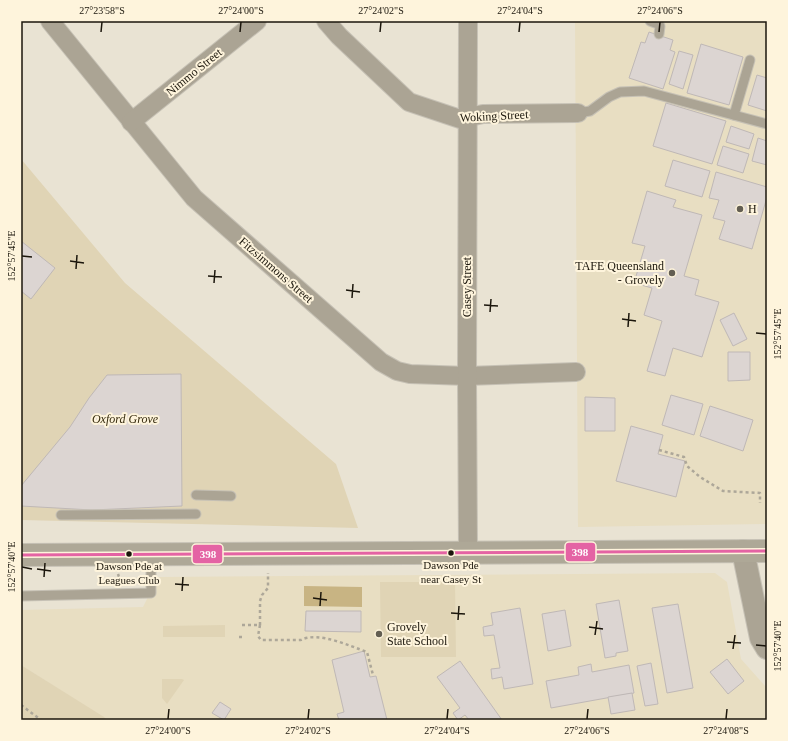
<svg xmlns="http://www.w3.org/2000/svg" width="788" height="741" viewBox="0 0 788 741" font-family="Georgia,serif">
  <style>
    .built { fill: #e8dec2 }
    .green { fill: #e0d4b5 }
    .water { fill: #c8b483 }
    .building { fill: #dcd5d2; stroke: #bfb8b6 }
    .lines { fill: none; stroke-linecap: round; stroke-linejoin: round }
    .service-casing { stroke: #c6c1b5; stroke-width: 11 }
    .minor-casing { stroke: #c6c1b5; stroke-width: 20 }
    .tertiary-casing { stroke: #c6c1b5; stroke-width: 24 }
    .primary-casing { stroke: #c6c1b5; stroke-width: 24 }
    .path { stroke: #ada799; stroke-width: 2.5; stroke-dasharray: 3 3; stroke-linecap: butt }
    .service { stroke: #aba494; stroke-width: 9 }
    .minor { stroke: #aba494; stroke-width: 18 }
    .tertiary { stroke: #aba494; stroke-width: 22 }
    .primary { stroke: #aea897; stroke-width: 22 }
    .bus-1-casing { stroke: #fef4dc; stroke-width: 6 }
    .bus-1 { stroke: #e463a4; stroke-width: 3 }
    .ticks { fill: none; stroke: #1b160c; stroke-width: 1.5 }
    .poi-dot { fill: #635e52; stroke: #fef4dc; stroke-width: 1.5 }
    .bus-dot { fill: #1b160c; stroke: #fef4dc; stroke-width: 1.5 }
    .labels { text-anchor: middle; stroke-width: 4; stroke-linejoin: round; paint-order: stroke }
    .bus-label { font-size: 11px; fill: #1b160c; stroke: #fef4dc }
    .street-label { font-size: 12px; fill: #1b160c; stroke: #fef4dc }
    .poi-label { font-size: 12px; fill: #1b160c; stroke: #fef4dc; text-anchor: start }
    .park-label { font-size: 12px; font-style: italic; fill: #352a0d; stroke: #fef4dc }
    .line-badge { stroke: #fef4dc; stroke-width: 1.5 }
    .badge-label { font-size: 11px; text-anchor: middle; font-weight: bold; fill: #fff }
    .neatline { fill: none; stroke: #1b160c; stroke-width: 1.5 }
    .ticks-label { font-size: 10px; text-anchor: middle; fill: #1b160c }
  </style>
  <rect width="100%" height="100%" fill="#e9e3d3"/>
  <g class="built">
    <path d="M575,21H767V524L578,527Z"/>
    <path d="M715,573L727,582L741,659L767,688V720H107L21,665V610L143,607L158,577Z"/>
  </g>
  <g class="green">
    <path d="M21,159L125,283L336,464L358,528L21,520Z"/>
    <path d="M380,582H455L456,657H381Z"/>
    <path d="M225,625V637H163V626Z"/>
    <path d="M21,665L104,717L107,720H21Z"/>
    <path d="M162,679H182L184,680L167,704L162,698Z"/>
  </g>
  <path class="water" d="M304,586L362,587V607L304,606Z"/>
  <g class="building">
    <path d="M649,32L673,40L670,50L675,52L663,89L629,78L641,42L645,43Z"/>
    <path d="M701,44L743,57L729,105L687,93Z"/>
    <path d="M679,51L693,55L683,89L669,84Z"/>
    <path d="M757,75L767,78V111L748,105Z"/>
    <path d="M666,103L726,121L712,164L653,146Z"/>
    <path d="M731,126L754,134L749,149L726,142Z"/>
    <path d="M758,138L767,141V165L752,161Z"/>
    <path d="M723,146L749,154L743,173L717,165Z"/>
    <path d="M673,160L710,171L702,197L665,186Z"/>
    <path d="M716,172L767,187V197L752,249L719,239L725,221L713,218L719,200L709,198Z"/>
    <path d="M647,191L676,200L673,207L702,215L684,276L699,280L695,295L719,302L702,357L673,348L665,376L647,371L662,321L644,315L652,288L634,283L645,246L632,243Z"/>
    <path d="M21,241L55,268L31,299L21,291Z"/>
    <path d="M734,313L747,339L733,346L720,320Z"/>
    <path d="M728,352H750V380L728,381Z"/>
    <path d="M181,374L182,506L92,510L21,506V486L70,427L89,398L107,375Z"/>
    <path d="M671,395L703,404L694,435L662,425Z"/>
    <path d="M585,397L615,398V431H585Z"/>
    <path d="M710,406L753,420L743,451L700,436Z"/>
    <path d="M631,426L663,435L658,454L685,461L676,497L616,481Z"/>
    <path d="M619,600L628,651L616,653V656L605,658L596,604Z"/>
    <path d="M678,604L693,688L667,693L652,608Z"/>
    <path d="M520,608L533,684L504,689L502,677L492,679L491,669L500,668L494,635L484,636L483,627L493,625L491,613Z"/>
    <path d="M565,610L571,646L548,651L542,614Z"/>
    <path d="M306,611H361V632L305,631Z"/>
    <path d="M364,651L370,677L376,676L387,720H339L337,714L344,712L332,660Z"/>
    <path d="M727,659L744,681L728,694L710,672Z"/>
    <path d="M460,661L502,720H469L465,715L458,720L453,713L460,708L437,677Z"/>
    <path d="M651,663L658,704L645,706L637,666Z"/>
    <path d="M591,664L592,672L629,665L634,693L551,708L546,681L579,675L578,667Z"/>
    <path d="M632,693L635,710L611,714L608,697Z"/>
    <path d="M220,702L231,709L224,720L212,713Z"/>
  </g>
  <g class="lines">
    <defs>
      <g id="service">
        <path d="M650,21L658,24L660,26L659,34"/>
        <path d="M578,113L590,111L609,97L620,92L644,91L767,124"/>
        <path d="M734,115L750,60"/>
        <path d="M196,495L231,496"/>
        <path d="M61,515L196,514"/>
        <path d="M21,596L151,593V554"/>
      </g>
      <g id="minor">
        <path d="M50,21L194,198L381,362L397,371L410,374L467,376L576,372"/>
        <path d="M326,21L339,36L409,102L460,119L483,114L578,113"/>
        <path d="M131,122L257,21"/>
        <path d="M468,553L467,376L468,21"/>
      </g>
      <path id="tertiary" d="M743,551L761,638L767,648"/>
      <path id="primary" d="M21,555L767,551"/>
    </defs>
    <use href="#service" class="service-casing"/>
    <use href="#minor" class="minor-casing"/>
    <use href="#tertiary" class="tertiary-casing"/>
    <use href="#primary" class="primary-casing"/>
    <g class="path">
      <path d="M659,450L684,457L687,466L700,477L723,491L760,493V503"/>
      <path d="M118,574L121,583"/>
      <path d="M242,625H260L258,636L261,640H301C318,631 350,646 367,652L373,675"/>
      <path d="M260,625V601L262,595L268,588V573"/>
      <path d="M239,637H242"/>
      <path d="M21,705L41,720"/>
    </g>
    <use href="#service" class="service"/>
    <use href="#minor" class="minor"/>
    <use href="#tertiary" class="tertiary"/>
    <use href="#primary" class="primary"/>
    <defs>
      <path id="bus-1" d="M21,555L767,551"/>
    </defs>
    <use href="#bus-1" class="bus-1-casing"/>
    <use href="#bus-1" class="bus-1"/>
  </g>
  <path class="ticks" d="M101,32L102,22M240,32L241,22M380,32L381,22M519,32L520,22M659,32L660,22M22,256L32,257M70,261L84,263M76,269L77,255M208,276L222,277M214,283L215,270M346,290L360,292M352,298L353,284M484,305L498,306M490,312L491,299M622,319L636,321M628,327L629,313M756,333L766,334M22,567L32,569M37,569L51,571M44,577L45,563M175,584L189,585M182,591L183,577M313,598L327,600M320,606L321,592M451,613L465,614M458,620L459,606M589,627L603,629M595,635L597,621M727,642L741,643M756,645L766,646M733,649L735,635M168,719L169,709M308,719L309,709M447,719L448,709M587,719L588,709M726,719L727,709"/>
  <g class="poi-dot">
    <circle cx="740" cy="209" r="4"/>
    <circle cx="672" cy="273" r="4"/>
    <circle cx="379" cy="634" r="4"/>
  </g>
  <g class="bus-dot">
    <circle cx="451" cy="553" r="3.5"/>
    <circle cx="129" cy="554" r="3.5"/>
  </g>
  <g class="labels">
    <g class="bus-label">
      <text x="451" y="569">Dawson Pde<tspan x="451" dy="14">near Casey St</tspan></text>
      <text x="129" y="570">Dawson Pde at<tspan x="129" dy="14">Leagues Club</tspan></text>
    </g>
    <g class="street-label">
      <text transform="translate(194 72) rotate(-39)" y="4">Nimmo Street</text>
      <text transform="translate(494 116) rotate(-3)" y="4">Woking Street</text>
      <text transform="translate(276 270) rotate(41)" y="4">Fitzsimmons Street</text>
      <text transform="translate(467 287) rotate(-90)" y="4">Casey Street</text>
    </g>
    <g class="poi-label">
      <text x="748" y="213">H</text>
      <text x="664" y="270" text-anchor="end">TAFE Queensland<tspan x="664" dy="14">- Grovely</tspan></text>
      <text x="387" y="631">Grovely<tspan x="387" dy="14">State School</tspan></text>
    </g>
    <g class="park-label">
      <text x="125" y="423">Oxford Grove</text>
    </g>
  </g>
  <g class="line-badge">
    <rect x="565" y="542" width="31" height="20" rx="4" fill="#e463a4"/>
    <rect x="192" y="544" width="31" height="20" rx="4" fill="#e463a4"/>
  </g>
  <g class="badge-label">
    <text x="580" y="556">398</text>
    <text x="208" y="558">398</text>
  </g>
  <rect width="788" height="741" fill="none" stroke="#fef4dc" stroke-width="44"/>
  <rect x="22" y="22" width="744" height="697" class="neatline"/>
  <g class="ticks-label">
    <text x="102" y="14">27°23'58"S</text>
    <text x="241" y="14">27°24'00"S</text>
    <text x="381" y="14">27°24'02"S</text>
    <text x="520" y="14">27°24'04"S</text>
    <text x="660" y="14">27°24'06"S</text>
    <text transform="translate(11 256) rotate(-90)" y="4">152°57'45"E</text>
    <text transform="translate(777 334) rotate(-90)" y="4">152°57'45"E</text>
    <text transform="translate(11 567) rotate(-90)" y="4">152°57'40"E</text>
    <text transform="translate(777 646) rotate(-90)" y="4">152°57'40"E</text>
    <text x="168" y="734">27°24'00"S</text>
    <text x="308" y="734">27°24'02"S</text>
    <text x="447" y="734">27°24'04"S</text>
    <text x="587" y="734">27°24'06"S</text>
    <text x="726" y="734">27°24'08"S</text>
  </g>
</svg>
